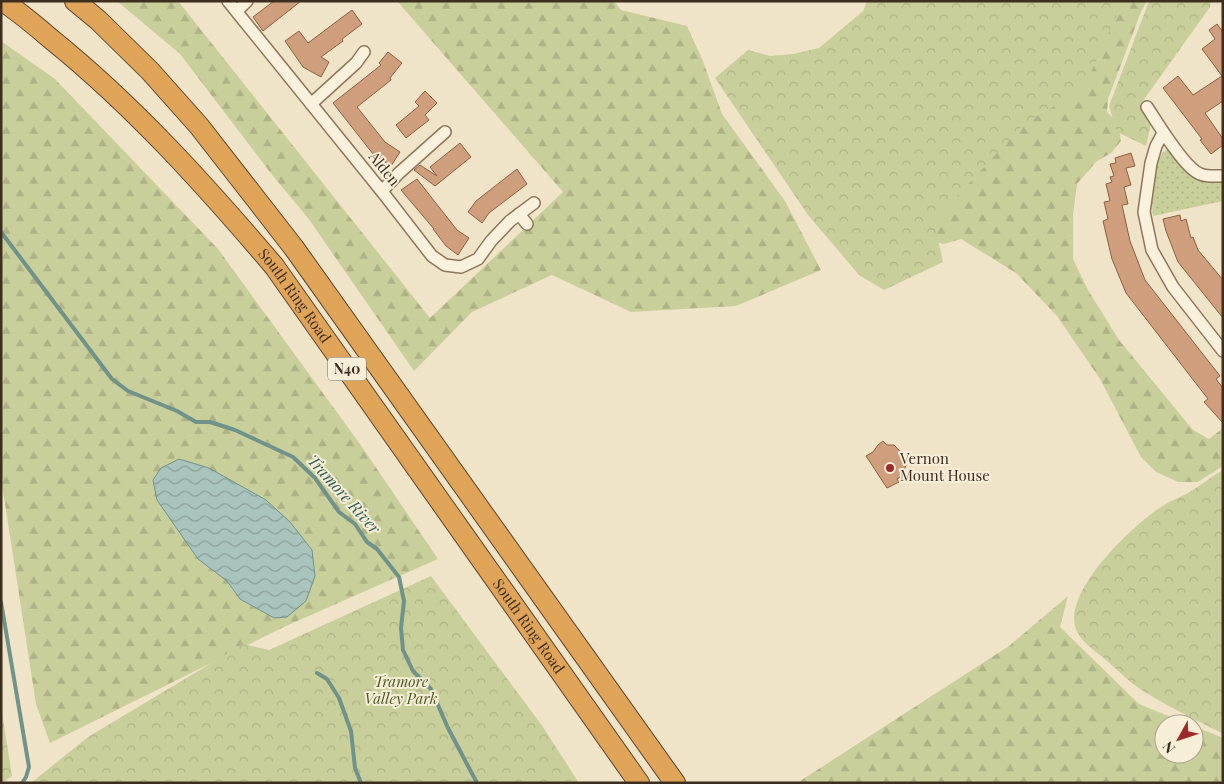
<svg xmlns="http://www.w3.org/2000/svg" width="1224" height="784" viewBox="0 0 1224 784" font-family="'Playfair Display',serif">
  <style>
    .grass { fill: url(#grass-dots) }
    .forest { fill: url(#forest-firs); fill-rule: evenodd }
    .park { fill: url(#park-crowns) }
    .water { fill: url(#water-waves); stroke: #6f938a }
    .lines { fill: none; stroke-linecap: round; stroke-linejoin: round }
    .stream { stroke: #6f938a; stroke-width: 4 }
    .building { fill: #cf9f7d; stroke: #8d5f41 }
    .street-casing { stroke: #8d765c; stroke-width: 14 }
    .highway-casing { stroke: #5b4430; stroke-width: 22 }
    .street { stroke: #faf1dc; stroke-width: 11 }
    .highway { stroke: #e0a458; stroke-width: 20 }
    .poi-dot { fill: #9e2a2b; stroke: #f7eed8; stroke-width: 2 }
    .labels { text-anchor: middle; stroke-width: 4; stroke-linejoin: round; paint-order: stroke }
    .shield { fill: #f7eed8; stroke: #756857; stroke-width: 1 }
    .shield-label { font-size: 14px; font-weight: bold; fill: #3d2e20 }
    .street-label { font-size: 15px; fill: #3d2e20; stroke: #f7eed8 }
    .poi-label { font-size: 15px; fill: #3d2e20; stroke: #f7eed8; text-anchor: start }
    .park-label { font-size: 15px; font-style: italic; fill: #4d5a26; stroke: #f7eed8 }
    .water-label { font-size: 16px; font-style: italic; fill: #2f5d5a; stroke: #f7eed8 }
  </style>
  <defs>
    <pattern id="grass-dots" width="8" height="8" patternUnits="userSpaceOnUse" patternTransform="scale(1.25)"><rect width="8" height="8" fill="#c9cf9b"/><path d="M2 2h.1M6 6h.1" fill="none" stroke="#aeb285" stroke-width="1.8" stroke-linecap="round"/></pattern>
    <pattern id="forest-firs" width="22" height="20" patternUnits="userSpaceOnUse" patternTransform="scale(1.25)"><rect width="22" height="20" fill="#c9cf9b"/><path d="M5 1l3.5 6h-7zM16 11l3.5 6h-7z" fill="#aeb285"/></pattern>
    <pattern id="park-crowns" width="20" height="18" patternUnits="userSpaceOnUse" patternTransform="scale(1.25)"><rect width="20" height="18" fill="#c9cf9b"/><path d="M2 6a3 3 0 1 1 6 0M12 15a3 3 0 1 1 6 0" fill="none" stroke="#aeb285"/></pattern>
    <pattern id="water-waves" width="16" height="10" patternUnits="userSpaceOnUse" patternTransform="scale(1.25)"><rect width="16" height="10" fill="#a9c4bc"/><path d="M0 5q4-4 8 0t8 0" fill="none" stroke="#8ba098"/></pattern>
  </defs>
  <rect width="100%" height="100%" fill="#f0e4c8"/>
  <path class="grass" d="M1166,150L1172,151C1191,176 1190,180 1223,182V201L1153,216C1151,201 1152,159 1166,150Z"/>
  <g class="forest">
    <path d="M117,1H178L430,318L563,192L397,1H614L621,10L687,26L703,61L722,114L785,201L821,270L736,306L631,312L552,275L472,312L414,371L308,218L273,176L180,54Z"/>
    <path d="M1052,1H1147L1141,12L1108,99L1107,112L1118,123L1121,141L1111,153L1096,162L1077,184L1073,215V259L1088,290L1119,340L1193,430L1209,439L1223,428V466L1198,482H1178L1156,472L1141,457L1100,379L1057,316L1016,273L961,239L944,244L924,240L907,186Z"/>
    <path d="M1,41L55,79L218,249L360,444L438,559L286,626L50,743L36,704L1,478ZM179,459L240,599L227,581L198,559Z"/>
    <path d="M1068,596L1060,627L1139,704L1188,724H1164V754H1194V726L1223,738V783H797L1009,646Z"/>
  </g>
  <g class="park">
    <path d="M867,1H1123L1083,90L1026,122L934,221L943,262L884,290L859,275L808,215L715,78L748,50L770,56L793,54L819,48L863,11Z"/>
    <path d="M1149,1H1211L1210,7L1140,105L1151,124L1146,146L1117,132L1109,106Z"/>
    <path d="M1223,470V734C1193,718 1161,704 1133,684C1123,676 1114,667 1105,659C1095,651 1080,641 1076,629C1062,592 1133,525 1161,507C1169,501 1179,498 1188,493C1200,486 1211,477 1223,470Z"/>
    <path d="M431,576L543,727L579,783H31L88,737L243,644L269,650Z"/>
    <path d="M1,706L12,776L2,783H1Z"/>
  </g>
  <path class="water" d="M179,459L209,468L266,500L290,522L312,550L315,576L306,601L287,617L274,618L240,599L227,581L198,559L157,500L153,480L161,468Z"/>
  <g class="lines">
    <g class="stream">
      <path d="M1,232L112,379L128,391L177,411L196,422H210L235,430L293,457L315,478L339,512L355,524L367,542L377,549L399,577L404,601L401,628L403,650L413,671L431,689L448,728L477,783"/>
      <path d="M1,602L29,767L26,777L22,783"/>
      <path d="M317,673L327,679L339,698L351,731L355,768L361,783"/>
    </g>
  </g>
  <g class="building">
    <path d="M274,1H301L263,31L253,17Z"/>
    <path d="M352,10L362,24L342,39L343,41L321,57L329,62L321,77L303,67L285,41L299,31L308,43Z"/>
    <path d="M1217,24L1223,32V101L1205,113L1223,139V145L1211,154L1200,140L1202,139L1163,88L1178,76L1193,95L1222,76L1202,49L1215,39L1209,30Z"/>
    <path d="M388,52L402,63L390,78L391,80L357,107L385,142L400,152L391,166L373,154L333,103L381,65L379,63Z"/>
    <path d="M425,91L437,103L425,115L429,120L406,138L396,125L419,106L415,102Z"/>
    <path d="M460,143L471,157L435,186L414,170L420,165L437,176L430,167Z"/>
    <path d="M1131,153L1135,166L1126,168L1131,185L1124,187L1128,204L1122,205L1130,241L1145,280L1220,376L1216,379L1223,388V423L1204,402L1208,399L1126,293L1112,259L1103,221L1108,219L1104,202L1110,201L1106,184L1112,182L1110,177L1114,176L1110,164L1116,163L1115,158Z"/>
    <path d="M517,169L527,184L489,213L482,223L468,212L476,201Z"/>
    <path d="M417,179L457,230L469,238L458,255L446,246L433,229H434L401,190Z"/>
    <path d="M1180,215L1181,221L1186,219L1191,238L1193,237L1198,250L1223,280V318L1178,262L1166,231L1163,219Z"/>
    <path d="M883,441L887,445H894L899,450L905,460L906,465L902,476L897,479L899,482L887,488L866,456L873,452L878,445Z"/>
  </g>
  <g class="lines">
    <defs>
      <g id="street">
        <path d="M228,1L384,194L432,256L445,265L461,267L478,259L491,241L510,221L534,203"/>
        <path d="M237,11L247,1"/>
        <path d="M311,104L356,63L364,52"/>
        <path d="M1147,107C1157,122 1184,168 1200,174C1207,177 1215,176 1223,176"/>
        <path d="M1163,133L1156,146L1151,163L1144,212L1152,250L1173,287L1223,351"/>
        <path d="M382,191L399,173L445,132"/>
        <path d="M519,214L527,224"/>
      </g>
      <g id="highway">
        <path id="s1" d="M3,1C20,13 36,26 51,39C134,106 205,185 274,266L639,783"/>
        <path d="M75,1L98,20L150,71L199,126L294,248L675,783"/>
      </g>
    </defs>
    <use href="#street" class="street-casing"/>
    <use href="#highway" class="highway-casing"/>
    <use href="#street" class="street"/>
    <use href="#highway" class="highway"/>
  </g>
  <circle class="poi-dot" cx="890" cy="468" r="5"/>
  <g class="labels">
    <rect class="shield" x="328" y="357.5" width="38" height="23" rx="4"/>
    <g class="shield-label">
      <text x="347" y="374">N40</text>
    </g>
    <g class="street-label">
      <text transform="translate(384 169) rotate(51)" y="5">Alden</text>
      <text dy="5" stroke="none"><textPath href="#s1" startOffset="416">South Ring Road</textPath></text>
      <text dy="5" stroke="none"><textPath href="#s1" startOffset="821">South Ring Road</textPath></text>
    </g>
    <g class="poi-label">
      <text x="900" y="464">Vernon<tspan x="900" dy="17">Mount House</tspan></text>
    </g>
    <g class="park-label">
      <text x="401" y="687">Tramore<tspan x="401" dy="17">Valley Park</tspan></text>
    </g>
    <g class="water-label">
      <text transform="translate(344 494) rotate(48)" y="6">Tramore River</text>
    </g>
  </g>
  <rect width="1224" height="784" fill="none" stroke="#3d2e20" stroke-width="5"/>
  <g transform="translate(1179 739) rotate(230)"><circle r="24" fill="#f7eed8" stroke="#ada18e"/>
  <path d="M0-4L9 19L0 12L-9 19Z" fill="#9e2a2b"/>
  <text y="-8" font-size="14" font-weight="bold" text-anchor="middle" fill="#3d2e20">N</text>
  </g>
</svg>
